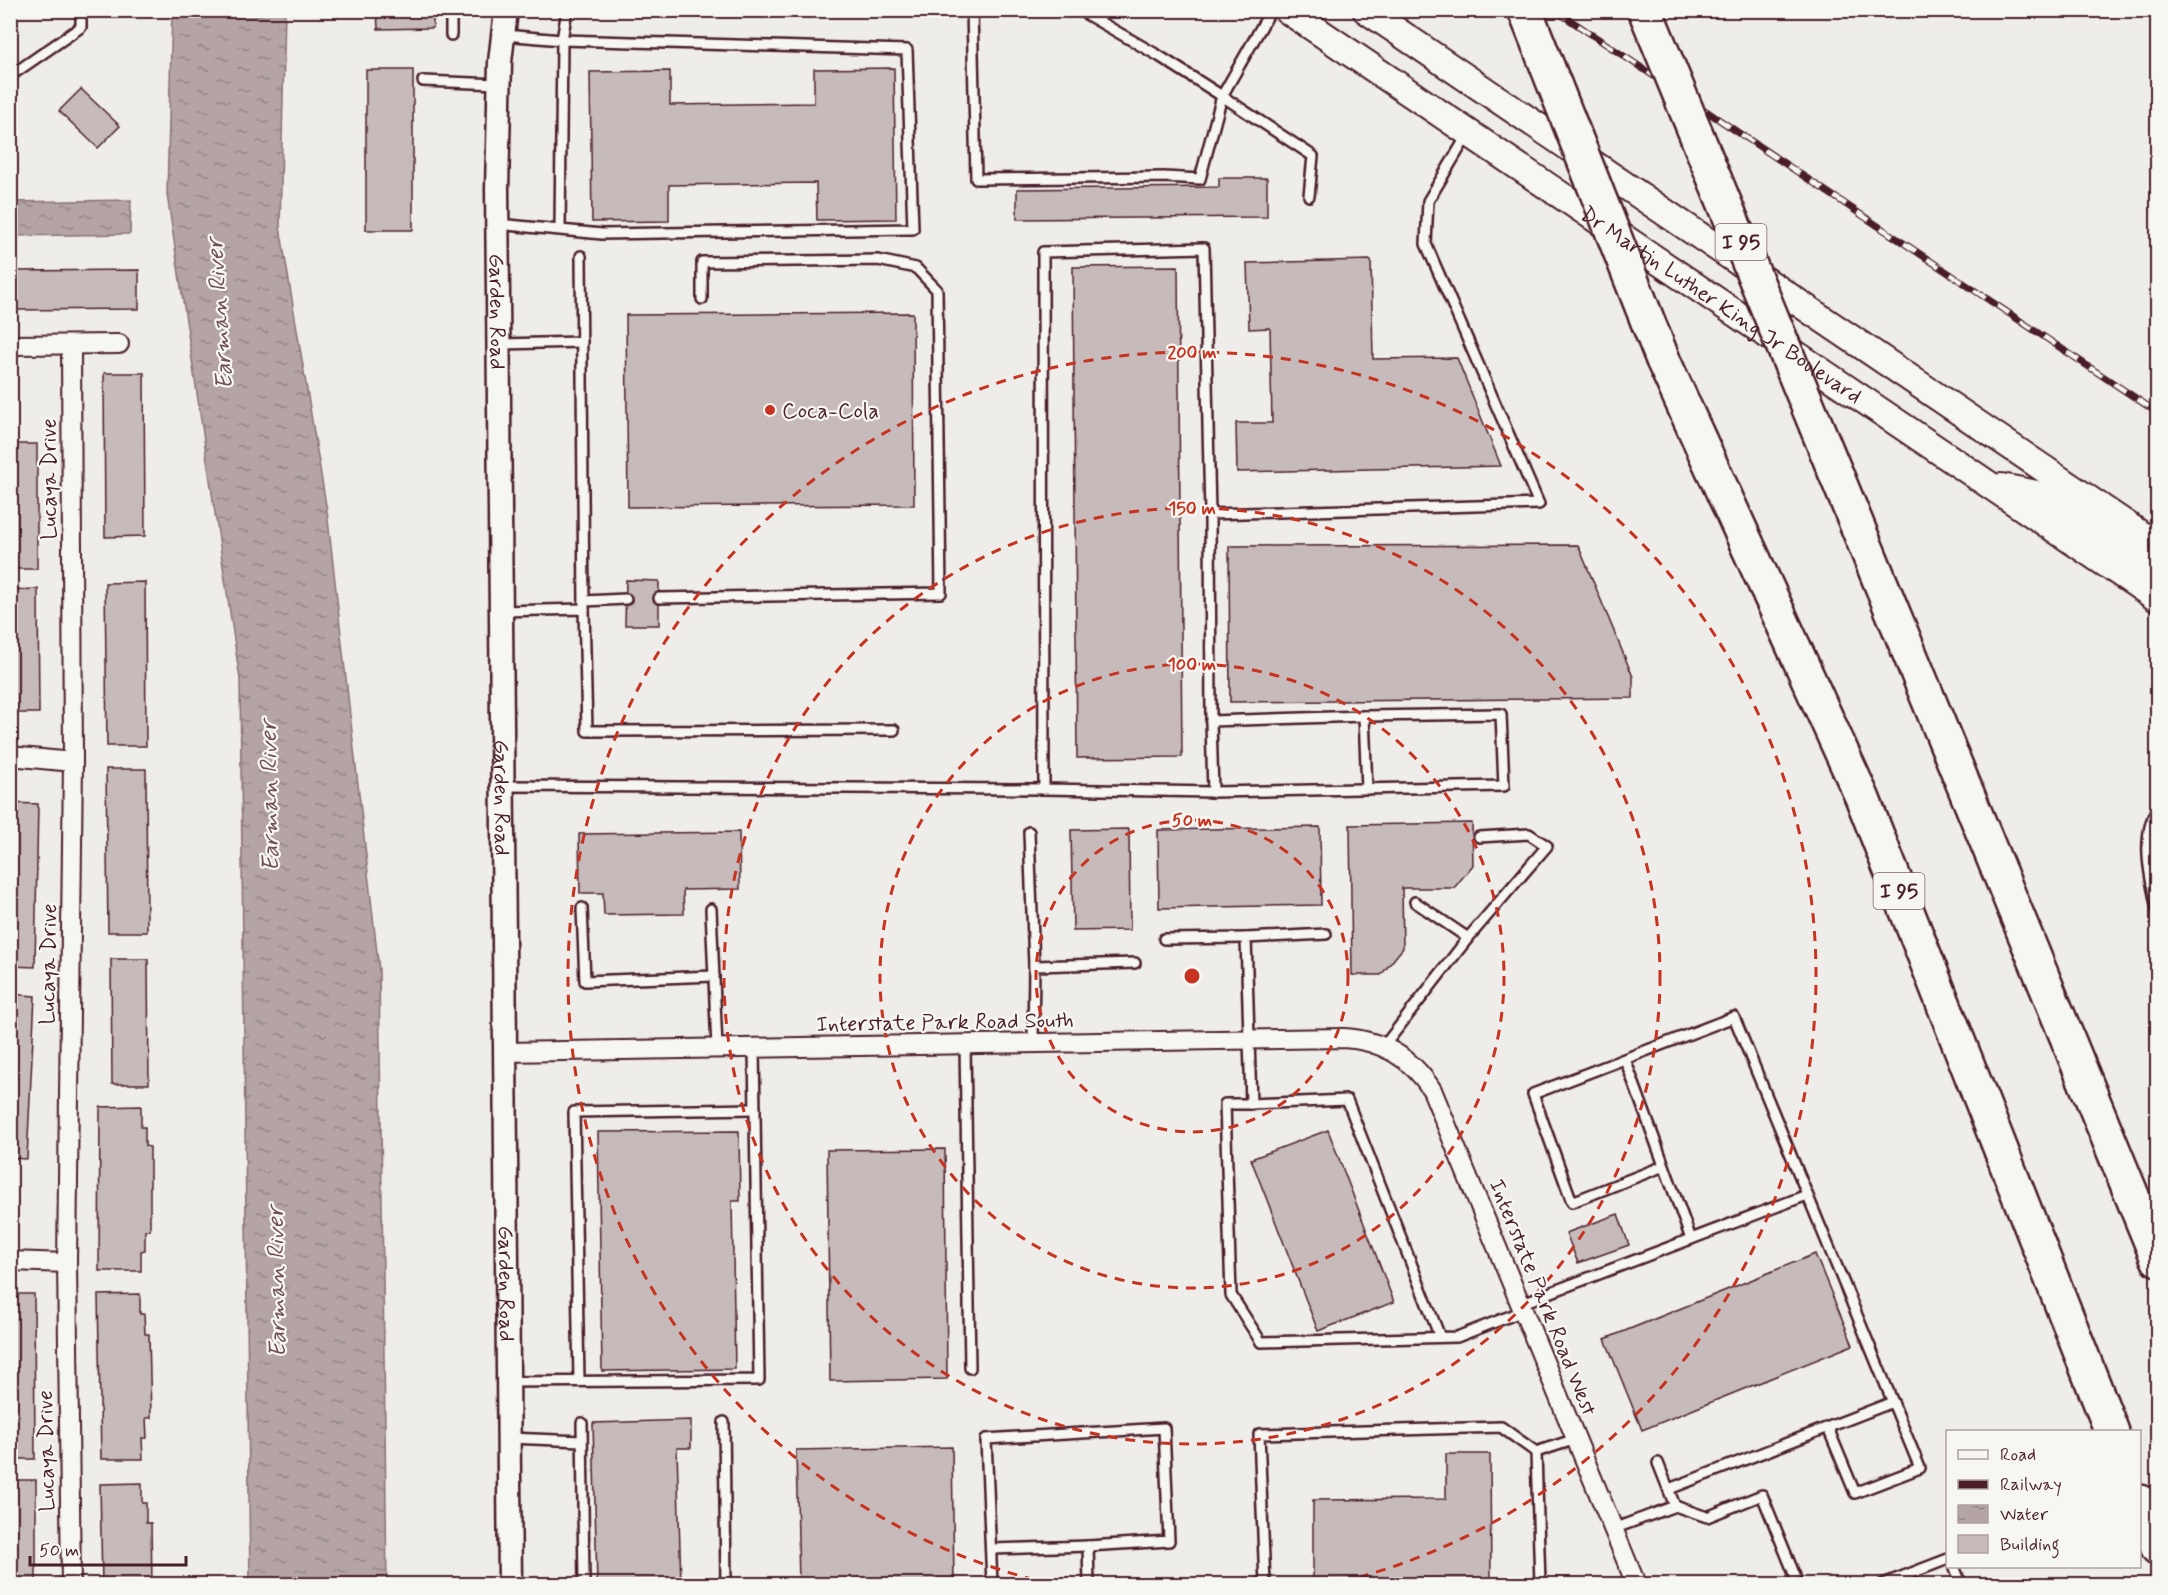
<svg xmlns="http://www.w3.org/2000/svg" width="2168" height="1595" viewBox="0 0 2168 1595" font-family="Mynerve,sans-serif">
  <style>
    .water { fill: url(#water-ripples); stroke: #8a6f74; stroke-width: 1.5 }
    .building { fill: #c6babb; stroke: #4a1f2b; stroke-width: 1.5 }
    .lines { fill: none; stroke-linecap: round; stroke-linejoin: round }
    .service-casing { stroke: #4a1f2b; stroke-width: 14 }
    .minor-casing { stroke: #4a1f2b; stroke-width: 22 }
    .tertiary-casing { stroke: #4a1f2b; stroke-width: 27 }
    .secondary-casing { stroke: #4a1f2b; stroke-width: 30 }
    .motorway-casing { stroke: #4a1f2b; stroke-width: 38 }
    .service { stroke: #f6f6f2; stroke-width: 9 }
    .minor { stroke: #f6f6f2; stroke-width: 18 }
    .tertiary { stroke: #f6f6f2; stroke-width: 22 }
    .secondary { stroke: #f6f6f2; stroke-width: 26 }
    .motorway { stroke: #f6f6f2; stroke-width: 33 }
    .rail-casing { stroke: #4a1f2b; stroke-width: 7 }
    .rail { stroke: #f6f6f2; stroke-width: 4.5; stroke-dasharray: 14; stroke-linecap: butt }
    .motorway-bridge-casing { stroke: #4a1f2b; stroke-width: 38; stroke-linecap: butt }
    .motorway-bridge { stroke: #f6f6f2; stroke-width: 33 }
    .ring { fill: none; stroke: #c8321e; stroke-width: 3; stroke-dasharray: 10 8 }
    .poi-dot { fill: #c8321e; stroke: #f6f6f2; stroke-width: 2 }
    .labels { text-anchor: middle; stroke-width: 4.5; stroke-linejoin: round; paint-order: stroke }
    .shield { fill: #f6f6f2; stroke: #7e6067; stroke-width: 1.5 }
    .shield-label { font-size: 21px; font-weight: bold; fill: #4a1f2b }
    .street-label { font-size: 22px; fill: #4a1f2b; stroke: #f6f6f2 }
    .poi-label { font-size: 22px; fill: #4a1f2b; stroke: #f6f6f2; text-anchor: start }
    .water-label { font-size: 24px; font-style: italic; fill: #6f4e56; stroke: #f6f6f2 }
    .centre { fill: #c8321e; stroke: #f6f6f2; stroke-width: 3 }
    .ring-label { font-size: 18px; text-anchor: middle; font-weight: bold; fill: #c8321e; stroke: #f6f6f2; stroke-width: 4.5; stroke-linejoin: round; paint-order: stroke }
  </style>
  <defs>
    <pattern id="water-ripples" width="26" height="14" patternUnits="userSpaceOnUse" patternTransform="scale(1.5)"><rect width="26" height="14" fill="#b4a4a5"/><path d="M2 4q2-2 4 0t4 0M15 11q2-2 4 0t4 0" fill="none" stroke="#948587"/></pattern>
  </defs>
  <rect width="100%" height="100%" fill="#efedea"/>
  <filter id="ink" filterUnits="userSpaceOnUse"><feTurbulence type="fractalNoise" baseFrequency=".0167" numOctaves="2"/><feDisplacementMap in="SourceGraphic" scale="12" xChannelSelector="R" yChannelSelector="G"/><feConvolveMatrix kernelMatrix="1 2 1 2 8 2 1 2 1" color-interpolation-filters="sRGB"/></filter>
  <g filter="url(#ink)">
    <g class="water">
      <path d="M172,11H285L280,227L327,511L379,970L387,1584H250L240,679L167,194Z"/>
      <path d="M131,200L130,234L11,236V202Z"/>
    </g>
    <g class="building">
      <path d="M377,10H433V28L378,29Z"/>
      <path d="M894,68L896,219L817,220L816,183L669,185V221L592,222L590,72L670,71V105L814,103V69Z"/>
      <rect x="366" y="70" width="47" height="160"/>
      <path d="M81,89L120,126L98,148L59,111Z"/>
      <path d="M1219,178H1267V217L1017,219V189L1219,187Z"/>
      <path d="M1371,260L1373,359L1457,358L1501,466L1237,472L1236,423H1272L1270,328L1249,329L1247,263Z"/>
      <path d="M1178,266L1182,757L1077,758L1073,267Z"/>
      <path d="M139,270V309L10,310V271Z"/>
      <path d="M913,313L914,505L628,507L626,315Z"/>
      <path d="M104,373H144L145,536L105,537Z"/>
      <path d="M10,379H13L14,421H10Z"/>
      <rect x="10" y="444" width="27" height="125"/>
      <path d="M1578,545L1633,677V698L1230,702L1229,546Z"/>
      <path d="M626,580L659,581V625H625Z"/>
      <path d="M145,582L146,746H107L105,583Z"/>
      <path d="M38,589L39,713H10V590Z"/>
      <path d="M106,769H146L147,932H108Z"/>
      <path d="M10,803L38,804L35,967L10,966Z"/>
      <path d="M1472,823L1473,865L1454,888H1402L1403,948L1381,975H1352L1350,825Z"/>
      <path d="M1320,827L1321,905L1159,908L1158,830Z"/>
      <path d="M1129,829L1130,930L1073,931L1071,830Z"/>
      <path d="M739,832L740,889L683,890L684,914L604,915L603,893H580L579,834Z"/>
      <path d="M111,959H148L149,1084H112Z"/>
      <path d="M10,994L35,996L27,1159L10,1158Z"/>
      <path d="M141,1106V1127H145V1146L150,1147V1230H145V1250L141,1251V1271H99L100,1107Z"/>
      <path d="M1328,1130L1394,1302L1318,1331L1251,1159Z"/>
      <path d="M739,1131L740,1201H732L735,1369L602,1371L598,1132Z"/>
      <path d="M945,1149L947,1379L830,1381L827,1150Z"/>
      <path d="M10,1196L17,1218L10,1220Z"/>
      <path d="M1618,1214L1629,1245L1578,1263L1566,1233Z"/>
      <path d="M1815,1254L1853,1345L1642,1430L1605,1339Z"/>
      <path d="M10,1294H34L35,1459H10Z"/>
      <path d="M140,1294V1314H144L145,1334H149L151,1418H146L147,1438H142L143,1459H101L98,1295Z"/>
      <path d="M691,1420V1448H677L681,1584H597L593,1423Z"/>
      <path d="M952,1447L954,1584H799L796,1450Z"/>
      <path d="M1446,1454H1490L1491,1584H1313V1500L1446,1499Z"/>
      <rect x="10" y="1480" width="26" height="104"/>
      <path d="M142,1483V1503H146V1523H151L152,1584H102L100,1484Z"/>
    </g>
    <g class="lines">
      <defs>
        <g id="service">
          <path d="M472,10L506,11"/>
          <path d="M972,10L976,179L1164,177L1200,179L1222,96L1159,56L1079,10"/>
          <path d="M1271,10L1222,96L1313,156L1309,196"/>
          <path d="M451,35V10"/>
          <path d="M504,35L562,40L567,10"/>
          <path d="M10,76L81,27V10"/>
          <path d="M423,81L499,84"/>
          <path d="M497,224L602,234L913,229L907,50L562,40L560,229"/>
          <path d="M581,256L584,609"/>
          <path d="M498,344L582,342"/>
          <path d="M1210,514L1211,721L1364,716L1501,714L1504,786L1213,792L1044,789L1043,252L1204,248L1210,514L1539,504L1426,244L1428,201L1468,134"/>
          <path d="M659,598L941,593L937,290L916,268L878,260L702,262V299"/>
          <path d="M584,601L626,599"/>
          <path d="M501,611L584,609L587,731L894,730"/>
          <path d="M1364,716L1367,789"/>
          <path d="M1211,721L1213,792"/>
          <path d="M504,786L1044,789"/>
          <path d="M2158,807C2139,837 2151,881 2158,913"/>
          <path d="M1029,832L1034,966"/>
          <path d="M1415,902L1468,938"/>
          <path d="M582,908L585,981L714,976"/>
          <path d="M711,909L717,1048"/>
          <path d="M1326,934L1246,938L1251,1104H1225L1231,1295L1261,1342L1457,1337L1523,1311"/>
          <path d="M1164,939L1246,938"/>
          <path d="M1033,1043L1034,966L1135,963"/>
          <path d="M965,1044L970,1368"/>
          <path d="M1384,1046L1468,938L1547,846L1529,834L1479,837"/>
          <path d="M1625,1059L1691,1239"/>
          <path d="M1251,1104L1347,1100L1440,1337"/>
          <path d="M1664,1166L1572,1202L1533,1094L1734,1017L1920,1468L1855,1493L1828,1428"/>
          <path d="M1520,1304L1807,1195"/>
          <path d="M579,1381L574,1112L755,1109"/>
          <path d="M508,1382L759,1380L754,1048"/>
          <path d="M724,1422L726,1584"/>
          <path d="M582,1423L584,1584"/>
          <path d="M509,1438L582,1441"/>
          <path d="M1536,1452L1540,1584"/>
          <path d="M1658,1463L1675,1506"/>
          <path d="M1669,1489L1893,1402"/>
          <path d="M1613,1529L1675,1506L1707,1517L1762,1495L1795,1576"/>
          <path d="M991,1549L1088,1546"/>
          <path d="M1954,1566L1961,1584"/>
          <path d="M992,1584L986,1439L1164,1428L1169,1541L1088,1546L1089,1584"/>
          <path d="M1265,1584L1259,1434L1501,1427L1536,1452L1576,1439"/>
          <path d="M1883,1584L1948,1559"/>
        </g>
        <g id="minor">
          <path d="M10,345L119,344"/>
          <path d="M10,756L73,762"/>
          <path d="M505,1052L1343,1038C1382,1040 1411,1057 1432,1090L1636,1584"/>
          <path d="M10,1261L67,1263"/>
          <path d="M71,1584L67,1263L73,762L71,345"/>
        </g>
        <g id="tertiary">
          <path id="s1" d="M506,10L500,62L497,189L510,1584"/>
        </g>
        <g id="secondary">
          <path id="s2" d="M1287,10L2158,599"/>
          <path d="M1366,10L2158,546"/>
          <path d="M2001,487L2042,495L2158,577"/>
        </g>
        <g id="motorway">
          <path d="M1663,360L1862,797L2112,1432"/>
          <path d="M1836,474L2158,1259"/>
          <path d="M2140,1502L2158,1548"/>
        </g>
      </defs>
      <use href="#service" class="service-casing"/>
      <use href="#minor" class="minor-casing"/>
      <use href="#tertiary" class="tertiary-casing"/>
      <use href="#secondary" class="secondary-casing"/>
      <use href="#motorway" class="motorway-casing"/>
      <use href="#service" class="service"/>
      <use href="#minor" class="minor"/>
      <use href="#tertiary" class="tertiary"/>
      <use href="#secondary" class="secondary"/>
      <use href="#motorway" class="motorway"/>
      <defs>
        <path id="rail" d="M1555,10L2158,413"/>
      </defs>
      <use href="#rail" class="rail-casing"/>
      <use href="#rail" class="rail"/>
      <defs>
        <g id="motorway-bridge">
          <path d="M1525,10L1663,360"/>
          <path d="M1645,10L1836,474"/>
        </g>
      </defs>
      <use href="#motorway-bridge" class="motorway-bridge-casing"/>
      <use href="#motorway-bridge" class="motorway-bridge"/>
    </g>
  </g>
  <g class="ring">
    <circle cx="1192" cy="976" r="156"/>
    <circle cx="1192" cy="976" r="312"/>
    <circle cx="1192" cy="976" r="468"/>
    <path d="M1052 1584A624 624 0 1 1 1332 1584"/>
  </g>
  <circle class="poi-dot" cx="770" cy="410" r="6"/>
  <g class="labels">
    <g class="shield">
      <rect x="1715.5" y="224" width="51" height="36" rx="4.5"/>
      <rect x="1873.5" y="873" width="51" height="36" rx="4.5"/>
    </g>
    <g class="shield-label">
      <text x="1741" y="249">I 95</text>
      <text x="1899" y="898">I 95</text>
    </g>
    <g class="street-label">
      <text dy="8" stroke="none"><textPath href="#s2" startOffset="525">Dr Martin Luther King Jr Boulevard</textPath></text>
      <text dy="8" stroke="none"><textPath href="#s1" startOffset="302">Garden Road</textPath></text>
      <text transform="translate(48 479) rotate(-90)" y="8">Lucaya Drive</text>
      <text dy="8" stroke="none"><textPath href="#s1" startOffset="788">Garden Road</textPath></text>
      <text transform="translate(47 964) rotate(-89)" y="8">Lucaya Drive</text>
      <text transform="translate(945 1021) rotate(-1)" y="8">Interstate Park Road South</text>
      <text dy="8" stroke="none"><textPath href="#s1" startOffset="1274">Garden Road</textPath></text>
      <text transform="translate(1544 1297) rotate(68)" y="8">Interstate Park Road West</text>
      <text transform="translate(45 1451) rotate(-91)" y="8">Lucaya Drive</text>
    </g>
    <g class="poi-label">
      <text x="782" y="418">Coca-Cola</text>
    </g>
    <g class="water-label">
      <text transform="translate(219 314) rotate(-94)" y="8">Earman River</text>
      <text transform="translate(269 796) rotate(-91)" y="8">Earman River</text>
      <text transform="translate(276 1282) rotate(-91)" y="8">Earman River</text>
    </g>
  </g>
  <circle cx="1192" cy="976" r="9" class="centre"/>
  <g class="ring-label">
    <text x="1192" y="358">200 m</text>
    <text x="1192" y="514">150 m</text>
    <text x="1192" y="670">100 m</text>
    <text x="1192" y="826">50 m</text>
  </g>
  <rect width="2168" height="1595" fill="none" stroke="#f6f6f2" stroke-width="36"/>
  <rect x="18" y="18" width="2132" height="1559" fill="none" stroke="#4a1f2b" stroke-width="2" filter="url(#ink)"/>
  <rect x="1946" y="1430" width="195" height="138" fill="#f6f6f2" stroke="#b1a0a2" stroke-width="1.5"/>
  <rect x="1958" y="1450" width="30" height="9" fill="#f6f6f2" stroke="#b1a0a2" stroke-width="1.5"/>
  <text x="2000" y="1460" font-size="18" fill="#4a1f2b">Road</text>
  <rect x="1958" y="1480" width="30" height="9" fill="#4a1f2b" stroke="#b1a0a2" stroke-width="1.5"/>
  <text x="2000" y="1490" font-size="18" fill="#4a1f2b">Railway</text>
  <rect x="1958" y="1505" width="30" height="18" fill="url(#water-ripples)" stroke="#b1a0a2" stroke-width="1.5"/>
  <text x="2000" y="1520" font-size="18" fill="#4a1f2b">Water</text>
  <rect x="1958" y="1535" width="30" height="18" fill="#c6babb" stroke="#b1a0a2" stroke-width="1.5"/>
  <text x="2000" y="1550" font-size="18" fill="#4a1f2b">Building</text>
  <path d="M30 1556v9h156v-9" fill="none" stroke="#4a1f2b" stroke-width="3"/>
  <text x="39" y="1556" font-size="18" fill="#4a1f2b" stroke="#f6f6f2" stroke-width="4.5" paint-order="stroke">50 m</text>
</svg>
